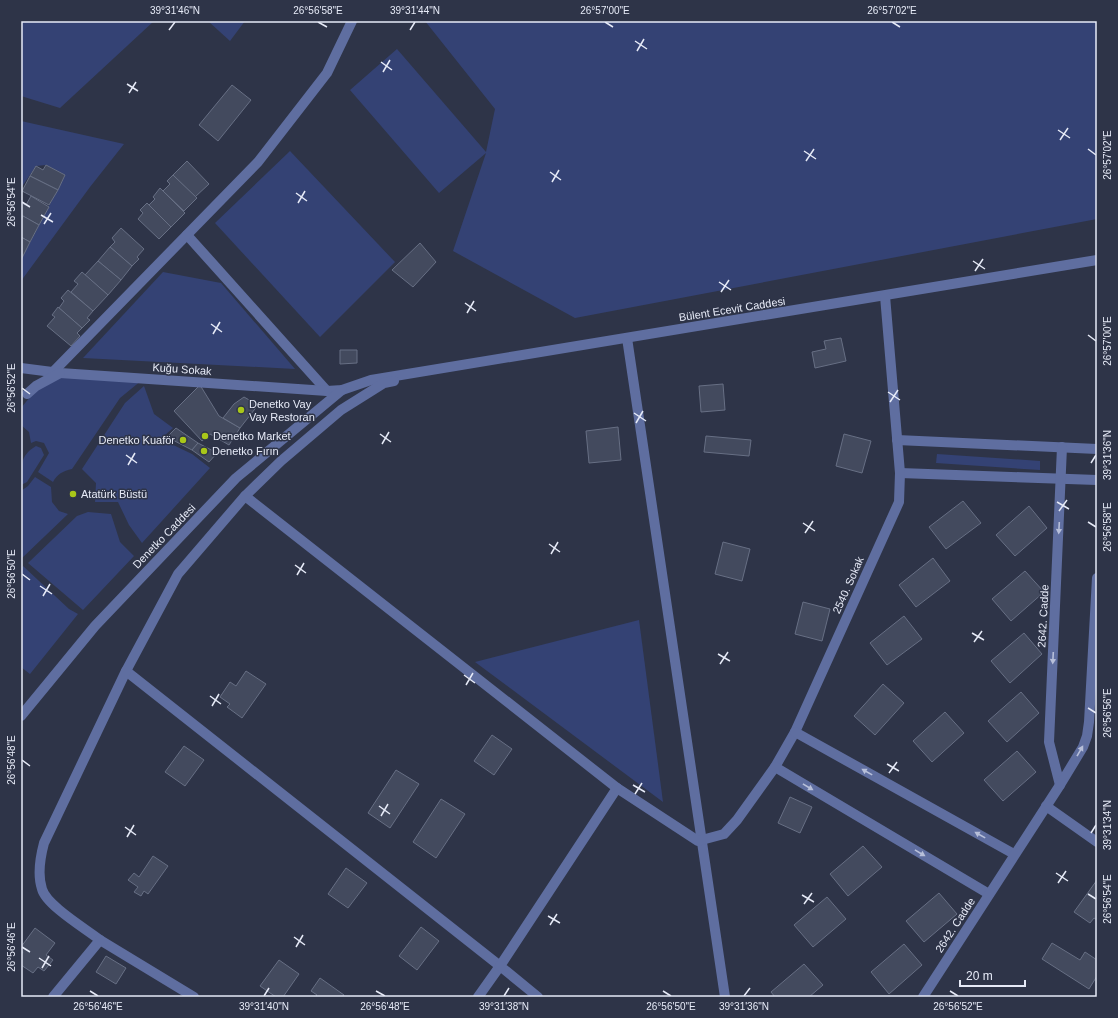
<svg xmlns="http://www.w3.org/2000/svg" width="1118" height="1018" viewBox="0 0 1118 1018" font-family="Helvetica,sans-serif">
  <style>
    .green { fill: #344274 }
    .building { fill: #434a5e; stroke: #676f84 }
    .lines { fill: none; stroke-linecap: round; stroke-linejoin: round }
    .minor { stroke: #5f6ea0; stroke-width: 10 }
    .oneway { fill: #b7bfd9 }
    .ticks { fill: none; stroke: #e6eaf7; stroke-width: 1.5 }
    .poi-dot { fill: #a9c719; stroke: #2e3448; stroke-width: 1.5 }
    .labels { text-anchor: middle; stroke-width: 3; stroke-linejoin: round; paint-order: stroke }
    .street-label { font-size: 11px; fill: #e6eaf7; stroke: #2e3448 }
    .poi-label { font-size: 11px; fill: #e6eaf7; stroke: #2e3448; text-anchor: start }
    .neatline { fill: none; stroke: #e6eaf7; stroke-width: 1.5 }
    .ticks-label { font-size: 10px; text-anchor: middle; fill: #e6eaf7 }
  </style>
  <rect width="100%" height="100%" fill="#2e3448"/>
  <g class="green">
    <path d="M21,21H154L60,108L21,96Z"/>
    <path d="M208,21H245L230,41Z"/>
    <path d="M425,21H1097V219L575,318L453,251L486,153L439,193L350,90L397,49L486,152L495,109Z"/>
    <path d="M21,121L124,144L90,187L21,281V260L65,175L46,165L36,166L21,188Z"/>
    <path d="M290,151L395,262L320,337L215,223Z"/>
    <path d="M163,272L221,283L295,369L83,358Z"/>
    <path d="M61,375L142,380L120,398L72,469C63,471 57,474 53,482L38,472L49,453L44,443L36,441L31,443L29,432L21,425V408L35,391Z"/>
    <path d="M144,386L154,414L173,428L164,436L165,441L192,454L210,468L142,543L129,525L118,502H95L96,483L82,469L125,403Z"/>
    <path d="M36,446L41,448L44,455L27,482L21,485C21,468 19,456 36,446Z"/>
    <path d="M937,454L1040,461V470L936,463Z"/>
    <path d="M35,477L51,487L52,502L59,511L68,514L22,558L21,557V491L28,486Z"/>
    <path d="M88,512L111,514L120,542L134,556L83,610L28,563L77,516Z"/>
    <path d="M23,566L69,609L78,614L30,674L21,667V569Z"/>
    <path d="M639,620L663,802L475,662Z"/>
  </g>
  <g class="building">
    <path d="M232,85L251,100L218,141L199,125Z"/>
    <path d="M187,161L209,184L195,197L173,175Z"/>
    <path d="M46,165L65,175L58,190L30,176L36,166L43,170Z"/>
    <path d="M173,175L197,198L184,211L163,191L170,184L167,181Z"/>
    <path d="M30,176L58,190L49,205L22,191Z"/>
    <path d="M160,188L185,213L171,227L149,205L155,199L153,197Z"/>
    <path d="M31,196L49,207L39,225L21,215V203L26,205Z"/>
    <path d="M147,203L171,227L159,239L138,219L143,213L140,210Z"/>
    <path d="M23,216L39,225L30,242L21,237V220Z"/>
    <path d="M121,228L144,249L137,257L139,259L132,266L110,247L115,242L112,238Z"/>
    <path d="M21,237L30,242L21,260Z"/>
    <path d="M420,243L436,262L413,287L392,270Z"/>
    <path d="M110,247L132,266L121,280L98,261Z"/>
    <path d="M98,261L121,280L108,295L85,275Z"/>
    <path d="M82,272L108,295L93,311L71,292L78,284L74,281Z"/>
    <path d="M68,290L93,311L87,318L90,320L82,328L59,308L64,301L61,298Z"/>
    <path d="M58,307L82,328L77,333L80,336L71,346L47,326L55,317L52,315Z"/>
    <path d="M841,338L846,361L815,368L812,352L826,349L824,341Z"/>
    <path d="M340,350H357V363L340,364Z"/>
    <path d="M723,384L725,410L701,412L699,386Z"/>
    <path d="M200,385L219,416L240,428L229,445L210,434L202,441L174,411Z"/>
    <path d="M244,397L258,405L240,428L223,418L234,404Z"/>
    <path d="M618,427L621,460L589,463L586,431Z"/>
    <path d="M176,428L198,443L192,450L167,437Z"/>
    <path d="M844,434L871,441L862,473L836,466Z"/>
    <path d="M706,436L751,440L749,456L704,452Z"/>
    <path d="M198,443L217,453L209,462L192,450Z"/>
    <path d="M963,501L981,523L946,549L929,527Z"/>
    <path d="M1029,506L1047,528L1015,556L996,535Z"/>
    <path d="M723,542L750,549L742,581L715,574Z"/>
    <path d="M933,558L950,581L916,607L899,585Z"/>
    <path d="M1025,571L1044,592L1011,621L992,599Z"/>
    <path d="M803,602L830,609L822,641L795,634Z"/>
    <path d="M904,616L922,639L887,665L870,643Z"/>
    <path d="M1024,633L1042,654L1010,683L991,661Z"/>
    <path d="M246,671L266,684L242,718L227,707L230,704L220,697L230,682L236,686Z"/>
    <path d="M883,684L904,703L875,735L854,716Z"/>
    <path d="M1021,692L1039,713L1007,742L988,721Z"/>
    <path d="M945,712L964,733L932,762L913,741Z"/>
    <path d="M492,735L512,749L494,775L474,761Z"/>
    <path d="M184,746L204,760L185,786L165,772Z"/>
    <path d="M1017,751L1036,772L1003,801L984,780Z"/>
    <path d="M396,770L419,784L390,828L368,813Z"/>
    <path d="M790,797L812,807L800,833L778,823Z"/>
    <path d="M441,799L465,814L436,858L413,842Z"/>
    <path d="M863,846L882,867L848,896L830,874Z"/>
    <path d="M153,856L168,866L148,894L144,891L141,896L134,892L138,887L128,880L134,873L139,877Z"/>
    <path d="M346,868L367,883L348,908L328,894Z"/>
    <path d="M1097,880V920L1094,918L1090,923L1074,912Z"/>
    <path d="M939,893L957,914L924,942L906,921Z"/>
    <path d="M827,897L846,919L813,947L794,925Z"/>
    <path d="M421,927L439,941L417,970L399,956Z"/>
    <path d="M35,928L55,943L46,955L53,960L44,971L38,967L33,973L21,965V955L23,952L21,951V947Z"/>
    <path d="M1052,943L1080,960L1085,952L1097,960V976L1089,989L1042,959Z"/>
    <path d="M904,944L922,965L889,994L871,972Z"/>
    <path d="M106,956L126,968L116,984L96,972Z"/>
    <path d="M279,960L299,974L283,997H276L260,986Z"/>
    <path d="M804,964L823,985L809,997H775L771,992Z"/>
    <path d="M320,978L344,995L343,997H315L317,995L311,991Z"/>
  </g>
  <g class="lines">
    <g class="minor">
      <path d="M187,235L327,391"/>
      <path d="M627,338L725,997"/>
      <path d="M21,368L60,373L327,391L342,390L371,380L1097,260"/>
      <path d="M53,372L258,162L327,73L352,21"/>
      <path d="M27,394L36,386L60,373"/>
      <path d="M897,440L1097,449"/>
      <path d="M900,473L1097,480"/>
      <path d="M245,496L617,788L698,841L724,834L737,820L775,767L795,732L899,502L900,473L885,296"/>
      <path d="M126,671L500,966L478,997"/>
      <path d="M21,716L95,626L236,478L342,390"/>
      <path d="M795,732L1014,854"/>
      <path d="M775,767L989,894"/>
      <path d="M1060,785L1049,742L1062,447"/>
      <path d="M1046,806L1097,842"/>
      <path d="M100,940C86,929 46,905 42,889C37,874 40,858 44,843L126,671L178,574L245,496L281,461L341,410L384,383L394,381"/>
      <path d="M53,997L100,940L194,997"/>
      <path d="M538,997L500,966L617,788"/>
      <path d="M923,997L1060,785L1083,747L1087,736L1089,722L1097,578"/>
    </g>
  </g>
  <defs><path id="oneway-solid" d="M-6-.8H1V-3.2L6.5 0L1 3.2V.8H-6Z"/></defs>
  <g class="oneway">
    <use href="#oneway-solid" transform="translate(1059 528) rotate(93)"/>
    <use href="#oneway-solid" transform="translate(1053 658) rotate(93)"/>
    <use href="#oneway-solid" transform="translate(1080 751) rotate(-60)"/>
    <use href="#oneway-solid" transform="translate(867 772) rotate(-151)"/>
    <use href="#oneway-solid" transform="translate(808 787) rotate(31)"/>
    <use href="#oneway-solid" transform="translate(980 835) rotate(-151)"/>
    <use href="#oneway-solid" transform="translate(920 853) rotate(31)"/>
  </g>
  <path class="ticks" d="M318,22L327,27M605,22L613,27M892,22L900,27M169,30L175,22M410,30L415,22M635,41L647,49M637,51L644,39M381,62L392,70M383,72L390,60M127,84L138,91M129,93L136,82M1058,130L1070,138M1060,140L1068,128M1088,149L1096,155M804,151L816,159M806,161L814,149M550,172L561,180M552,182L559,170M296,193L307,201M22,202L30,207M298,203L305,191M41,215L53,222M44,224L51,213M973,261L985,269M975,271L983,259M719,282L731,290M721,292L729,280M465,303L476,311M467,313L474,301M211,324L222,332M213,334L220,322M1088,335L1096,341M22,388L30,394M888,392L900,400M890,402L898,390M634,413L646,421M636,423L643,411M380,434L391,442M382,444L389,432M126,455L137,463M1091,463L1096,455M128,465L135,453M1057,502L1069,509M1059,511L1067,500M1088,522L1096,527M803,523L815,531M805,533L813,521M549,544L560,552M551,554L558,542M295,565L306,573M22,574L30,580M297,575L304,563M40,586L52,594M43,596L50,584M972,633L984,640M974,642L982,631M718,654L730,661M720,664L728,652M464,675L475,683M466,685L473,673M210,696L221,704M212,706L219,694M1088,708L1096,713M22,760L30,766M887,764L899,771M889,773L897,762M633,785L645,792M635,794L642,783M379,806L390,814M381,816L388,804M125,827L136,835M1091,833L1096,825M127,837L134,825M1056,873L1068,881M1058,883L1066,871M1088,894L1096,899M802,895L814,902M804,904L812,893M548,916L560,923M550,925L557,914M294,937L305,945M22,947L30,952M296,947L303,935M39,958L51,966M42,968L49,956M90,991L98,996M376,991L385,996M663,991L671,996M950,991L958,996M264,996L269,988M504,996L509,988M744,996L750,988"/>
  <g class="poi-dot">
    <circle cx="241" cy="410" r="4"/>
    <circle cx="205" cy="436" r="4"/>
    <circle cx="183" cy="440" r="4"/>
    <circle cx="204" cy="451" r="4"/>
    <circle cx="73" cy="494" r="4"/>
  </g>
  <g class="labels">
    <g class="street-label">
      <text transform="translate(732 309) rotate(-9)" y="4">Bülent Ecevit Caddesi</text>
      <text transform="translate(182 369) rotate(4)" y="4">Kuğu Sokak</text>
      <text transform="translate(164 536) rotate(-46)" y="4">Denetko Caddesi</text>
      <text transform="translate(848 585) rotate(-66)" y="4">2540. Sokak</text>
      <text transform="translate(1043 616) rotate(-87)" y="4">2642. Cadde</text>
      <text transform="translate(955 925) rotate(-57)" y="4">2642. Cadde</text>
    </g>
    <g class="poi-label">
      <text x="249" y="408">Denetko Vay<tspan x="249" dy="13">Vay Restoran</tspan></text>
      <text x="213" y="440">Denetko Market</text>
      <text x="175" y="444" text-anchor="end">Denetko Kuaför</text>
      <text x="212" y="455">Denetko Fırın</text>
      <text x="81" y="498">Atatürk Büstü</text>
    </g>
  </g>
  <rect width="1118" height="1018" fill="none" stroke="#2e3448" stroke-width="44"/>
  <path d="M960 980v6h65v-6" fill="none" stroke="#e6eaf7" stroke-width="2"/>
  <text x="966" y="980" font-size="12" fill="#e6eaf7" stroke="#2e3448" stroke-width="3" paint-order="stroke">20 m</text>
  <rect x="22" y="22" width="1074" height="974" class="neatline"/>
  <g class="ticks-label">
    <text x="175" y="14">39°31'46"N</text>
    <text x="318" y="14">26°56'58"E</text>
    <text x="415" y="14">39°31'44"N</text>
    <text x="605" y="14">26°57'00"E</text>
    <text x="892" y="14">26°57'02"E</text>
    <text transform="translate(1107 155) rotate(-90)" y="4">26°57'02"E</text>
    <text transform="translate(11 202) rotate(-90)" y="4">26°56'54"E</text>
    <text transform="translate(1107 341) rotate(-90)" y="4">26°57'00"E</text>
    <text transform="translate(11 388) rotate(-90)" y="4">26°56'52"E</text>
    <text transform="translate(1107 455) rotate(-90)" y="4">39°31'36"N</text>
    <text transform="translate(1107 527) rotate(-90)" y="4">26°56'58"E</text>
    <text transform="translate(11 574) rotate(-90)" y="4">26°56'50"E</text>
    <text transform="translate(1107 713) rotate(-90)" y="4">26°56'56"E</text>
    <text transform="translate(11 760) rotate(-90)" y="4">26°56'48"E</text>
    <text transform="translate(1107 825) rotate(-90)" y="4">39°31'34"N</text>
    <text transform="translate(1107 899) rotate(-90)" y="4">26°56'54"E</text>
    <text transform="translate(11 947) rotate(-90)" y="4">26°56'46"E</text>
    <text x="98" y="1010">26°56'46"E</text>
    <text x="264" y="1010">39°31'40"N</text>
    <text x="385" y="1010">26°56'48"E</text>
    <text x="504" y="1010">39°31'38"N</text>
    <text x="671" y="1010">26°56'50"E</text>
    <text x="744" y="1010">39°31'36"N</text>
    <text x="958" y="1010">26°56'52"E</text>
  </g>
</svg>
